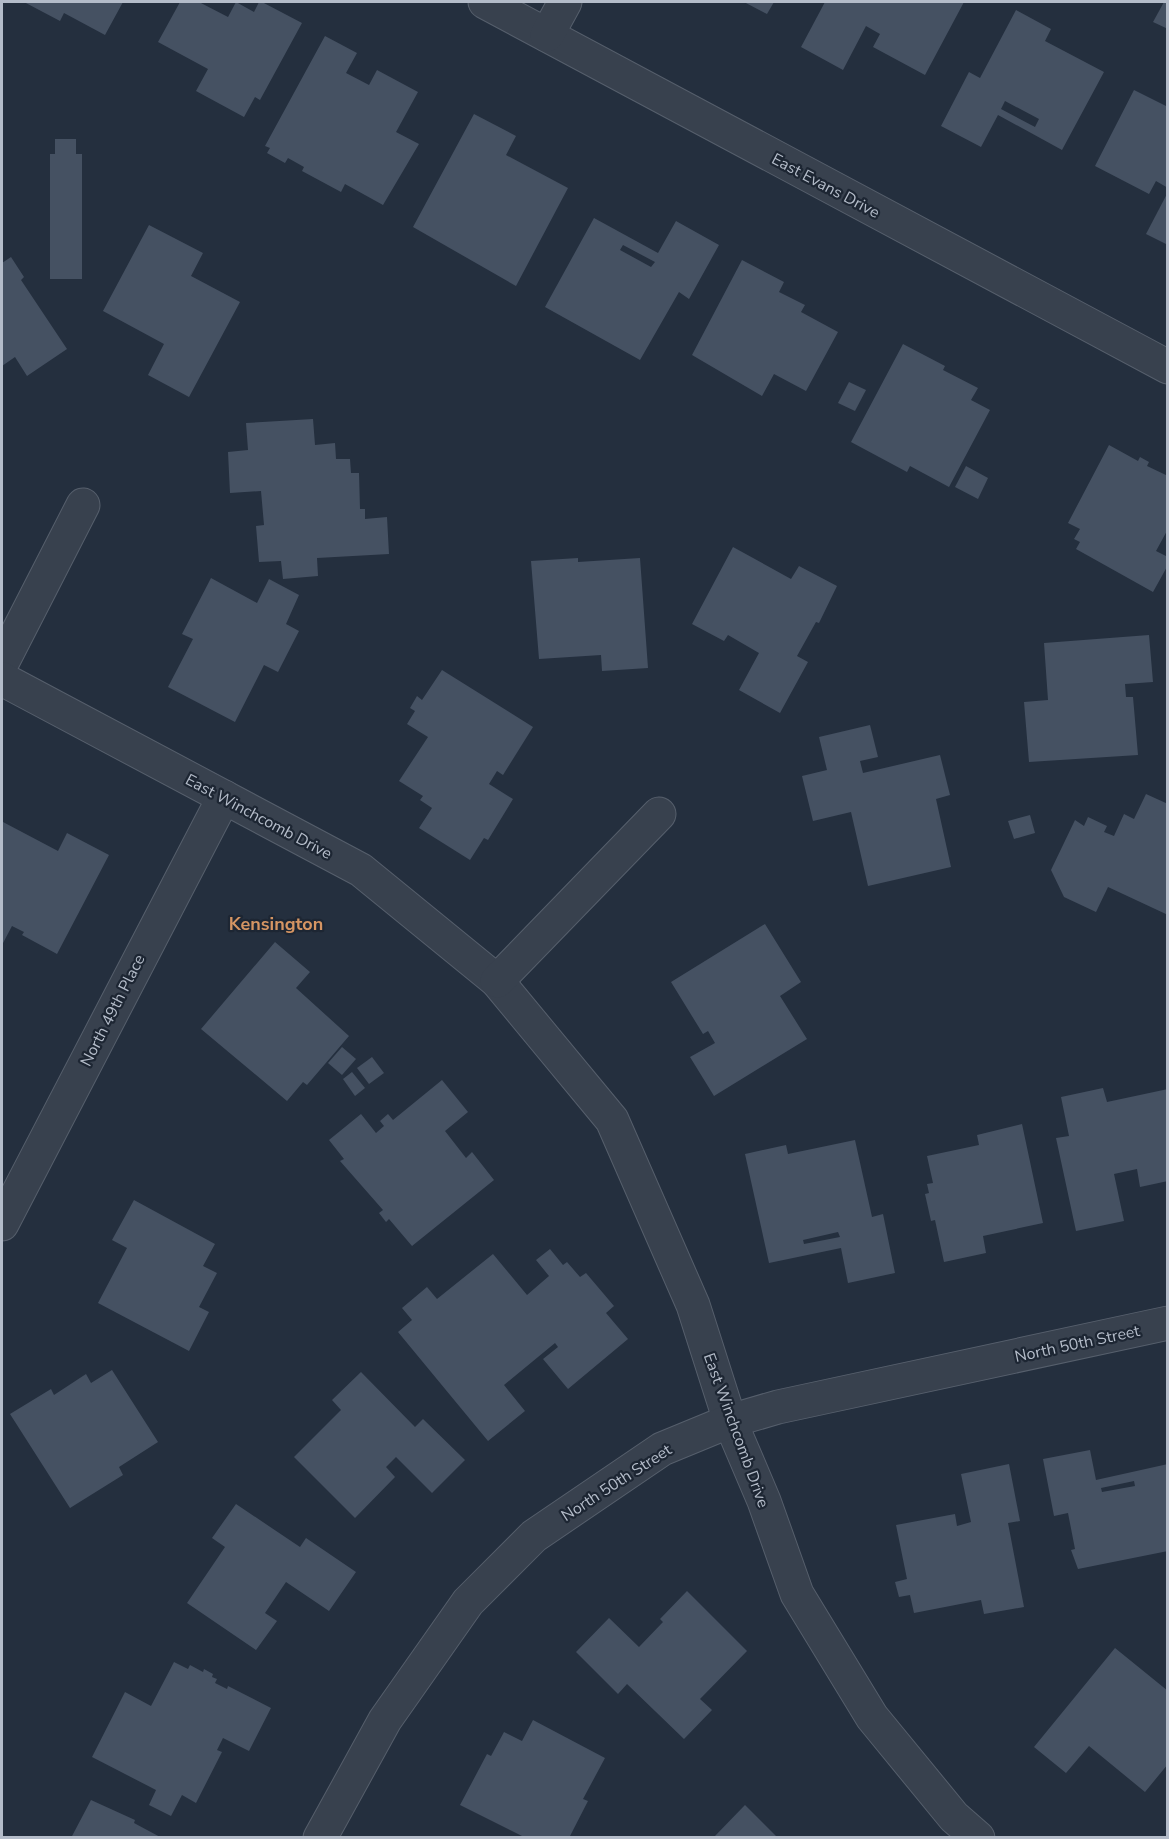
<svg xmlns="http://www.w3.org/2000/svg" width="1169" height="1839" viewBox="0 0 1169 1839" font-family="'Nunito Sans',sans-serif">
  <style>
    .building { fill: #455162; fill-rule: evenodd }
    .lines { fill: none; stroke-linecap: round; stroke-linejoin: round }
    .minor-casing { stroke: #565f6c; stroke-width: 35 }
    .minor { stroke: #38414e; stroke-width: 33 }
    .labels { text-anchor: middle; stroke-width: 4.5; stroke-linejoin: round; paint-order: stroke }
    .street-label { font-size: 16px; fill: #b4bcc9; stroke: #1d2633 }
    .neighbourhood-label { font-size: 18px; font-weight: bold; fill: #d59563; stroke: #1d2633 }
  </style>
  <rect width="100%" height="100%" fill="#242f3e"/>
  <g class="building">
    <path d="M24,2H123L105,35L64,13L60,21Z"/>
    <path d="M180,2H199L228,17L236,2L254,12L259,2H262L302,23L260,100L255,97L244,117L196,91L208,69L158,42Z"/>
    <path d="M744,2H774L767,14Z"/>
    <path d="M825,2L840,3L964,2L925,75L873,47L880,34L866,26L843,70L801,47Z"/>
    <path d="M1164,2H1168V29L1153,22Z"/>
    <path d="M1016,10L1051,29L1045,41L1104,72L1062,150L998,115L981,147L941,126L969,72L980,78ZM1005,101L1039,119L1035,127L1001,109Z"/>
    <path d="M325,36L357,53L346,73L369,85L377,70L418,92L396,132L419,144L383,205L345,184L341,192L302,171L304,167L288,158L285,163L267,153L270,148L265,146Z"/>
    <path d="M1134,90L1168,107V188L1156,181L1149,194L1095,166Z"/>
    <path d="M474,114L516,136L506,155L568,188L516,286L413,227Z"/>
    <path d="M55,139H76V154H82V279H50V154H55Z"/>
    <path d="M1168,192V245L1146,234Z"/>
    <path d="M594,218L658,253L676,221L719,245L689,299L679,292L640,360L545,307ZM623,245L655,262L651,267L620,250Z"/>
    <path d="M149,225L203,253L191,276L240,302L189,397L148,375L164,344L103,311Z"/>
    <path d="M11,257L24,277L21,280L67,349L27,376L15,357L2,366V263Z"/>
    <path d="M742,260L784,282L779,292L805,305L801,312L838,332L806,391L774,374L762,396L692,355Z"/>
    <path d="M903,344L945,366L943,370L978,388L971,400L990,410L949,487L910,466L907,472L851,442Z"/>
    <path d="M849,382L866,390L855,411L838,403Z"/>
    <path d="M313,419L315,445L335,443L336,459H350L351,473H359L360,509H365V519L387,517L389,554L317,558L318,576L283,579L281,561L259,562L256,526L264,525L261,491L230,493L228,452L248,450L246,423Z"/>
    <path d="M1109,445L1138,461L1140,457L1149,462L1147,466L1168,476V529L1156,551L1168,557V565L1153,592L1076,549L1080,542L1074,539L1080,529L1068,523Z"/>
    <path d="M966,466L988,478L978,499L955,487Z"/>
    <path d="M733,547L791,579L799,566L837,586L819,623L816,622L797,656L808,662L780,713L739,690L759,653L728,635L724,641L692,624Z"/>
    <path d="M578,558V562L640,558L648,668L602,671L601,655L539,659L531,561Z"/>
    <path d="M211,578L257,603L269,579L299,595L286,624L299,631L278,672L264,665L235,722L168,687L193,639L182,634Z"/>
    <path d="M1149,635L1153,682L1125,684L1126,697H1133L1138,755L1029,762L1024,702L1048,700L1044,643Z"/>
    <path d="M442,670L533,727L503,775L497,771L489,784L513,799L488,840L484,838L470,860L419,828L432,808L420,800L423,796L399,781L428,737L407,724L415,711L410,708L417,696L422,700Z"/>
    <path d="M870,725L878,757L860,761L863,773L940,755L950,795L936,799L951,867L868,886L851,812L813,821L802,776L827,770L819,737Z"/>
    <path d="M1146,794L1168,804V915L1108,887L1096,912L1064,897L1051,870L1075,820L1084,826L1088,817L1107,826L1104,832L1114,836L1124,814L1134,819Z"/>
    <path d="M1030,815L1035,833L1014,839L1008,821Z"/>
    <path d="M3,822L58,851L67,833L109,855L57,954L22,935L24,932L12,926L2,945Z"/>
    <path d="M765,924L801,982L780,996L807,1039L714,1096L690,1057L715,1043L708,1031L703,1034L671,982Z"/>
    <path d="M275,942L310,972L296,988L349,1036L307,1085L303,1082L287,1101L201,1029Z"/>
    <path d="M342,1047L356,1059L342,1075L328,1063Z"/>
    <path d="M372,1057L384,1073L369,1084L357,1068Z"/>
    <path d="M352,1072L365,1088L355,1096L343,1079Z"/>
    <path d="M442,1080L468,1112L445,1131L466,1158L472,1152L494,1180L412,1246L389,1219L386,1222L379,1213L383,1210L340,1161L344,1159L329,1140L361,1114L376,1133L384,1126L380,1121L388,1114L393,1120Z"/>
    <path d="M1103,1088L1107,1102L1168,1089V1181L1140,1187L1137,1169L1114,1174L1124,1221L1076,1231L1056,1138L1069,1136L1061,1097Z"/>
    <path d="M1022,1124L1043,1223L983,1236L986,1253L944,1262L935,1220L931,1221L925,1194L929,1193L927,1184L933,1183L927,1156L979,1145L977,1135Z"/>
    <path d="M855,1140L872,1217L883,1214L895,1273L848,1283L841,1248L769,1263L745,1154L786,1145L788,1154ZM838,1232L840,1237L804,1244L803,1240Z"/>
    <path d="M134,1200L215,1244L203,1266L217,1273L199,1307L209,1312L189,1351L98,1303L127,1248L112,1240Z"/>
    <path d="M550,1249L563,1265L567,1262L580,1277L586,1273L614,1306L606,1313L628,1339L568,1389L543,1359L558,1347L555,1343L504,1385L525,1411L488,1441L398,1332L412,1320L402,1308L427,1287L437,1299L493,1254L527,1295L549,1276L536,1260Z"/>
    <path d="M112,1370L158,1442L119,1467L123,1475L70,1508L10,1414L51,1389L54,1395L86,1374L91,1383Z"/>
    <path d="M361,1372L415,1427L423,1419L465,1460L432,1493L396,1457L386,1467L395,1477L355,1518L294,1457L341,1410L332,1400Z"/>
    <path d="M1090,1450L1096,1480L1168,1464V1551L1078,1569L1071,1550L1075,1549L1068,1513L1054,1516L1043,1459ZM1134,1481L1135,1486L1102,1492L1101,1488Z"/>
    <path d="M1009,1464L1020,1521L1008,1523L1024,1607L984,1614L981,1600L914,1613L910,1595L899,1597L895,1582L907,1579L896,1525L955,1514L957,1526L971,1522L961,1474Z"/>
    <path d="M236,1504L300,1547L306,1538L356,1572L329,1611L286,1582L265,1613L277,1621L256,1650L187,1603L225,1547L212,1538Z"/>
    <path d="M687,1591L747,1651L700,1699L712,1710L684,1739L627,1684L618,1694L576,1652L609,1618L639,1647L663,1622L660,1619Z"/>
    <path d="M1115,1648L1168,1691V1764L1145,1792L1089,1746L1066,1773L1034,1747Z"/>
    <path d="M174,1662L188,1669L190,1665L203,1672L204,1669L213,1674L212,1677L217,1679L215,1683L227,1689L228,1686L271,1708L249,1751L223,1738L217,1750L222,1752L196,1803L182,1795L171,1816L149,1805L156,1790L92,1757L125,1692L151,1706Z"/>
    <path d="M533,1720L605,1758L583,1799L588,1801L569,1838H526L460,1805L487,1754L491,1756L504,1732L522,1741Z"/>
    <path d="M91,1800L135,1820L134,1823L162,1838H71Z"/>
    <path d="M745,1805L778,1838H713Z"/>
  </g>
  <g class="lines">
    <defs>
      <g id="minor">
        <path d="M485,2L1168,367"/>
        <path d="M547,35L565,2"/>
        <path d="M2,663L83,505"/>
        <path d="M2,679L361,870L497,981L612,1120L693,1305L730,1421L764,1501L797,1594L872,1717L954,1817L978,1838"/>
        <path d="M497,981L659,814"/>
        <path d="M2,1224L224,797"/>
        <path d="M320,1838L385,1720L468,1602L534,1536L662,1449L730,1421L778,1407L1168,1323"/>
      </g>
    </defs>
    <use href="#minor" class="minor-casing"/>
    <use href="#minor" class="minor"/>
  </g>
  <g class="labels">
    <g class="street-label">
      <text transform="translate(826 185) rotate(28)" y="6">East Evans Drive</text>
      <text transform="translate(259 816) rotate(28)" y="6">East Winchcomb Drive</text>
      <text transform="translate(112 1010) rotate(-63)" y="6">North 49th Place</text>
      <text transform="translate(1077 1343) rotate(-12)" y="6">North 50th Street</text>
      <text transform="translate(737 1430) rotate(70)" y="6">East Winchcomb Drive</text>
      <text transform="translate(616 1482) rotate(-33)" y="6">North 50th Street</text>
    </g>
    <g class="neighbourhood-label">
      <text x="276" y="930">Kensington</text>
    </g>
  </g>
  <rect width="1169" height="1839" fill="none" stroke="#b4bcc9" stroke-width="6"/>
</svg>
